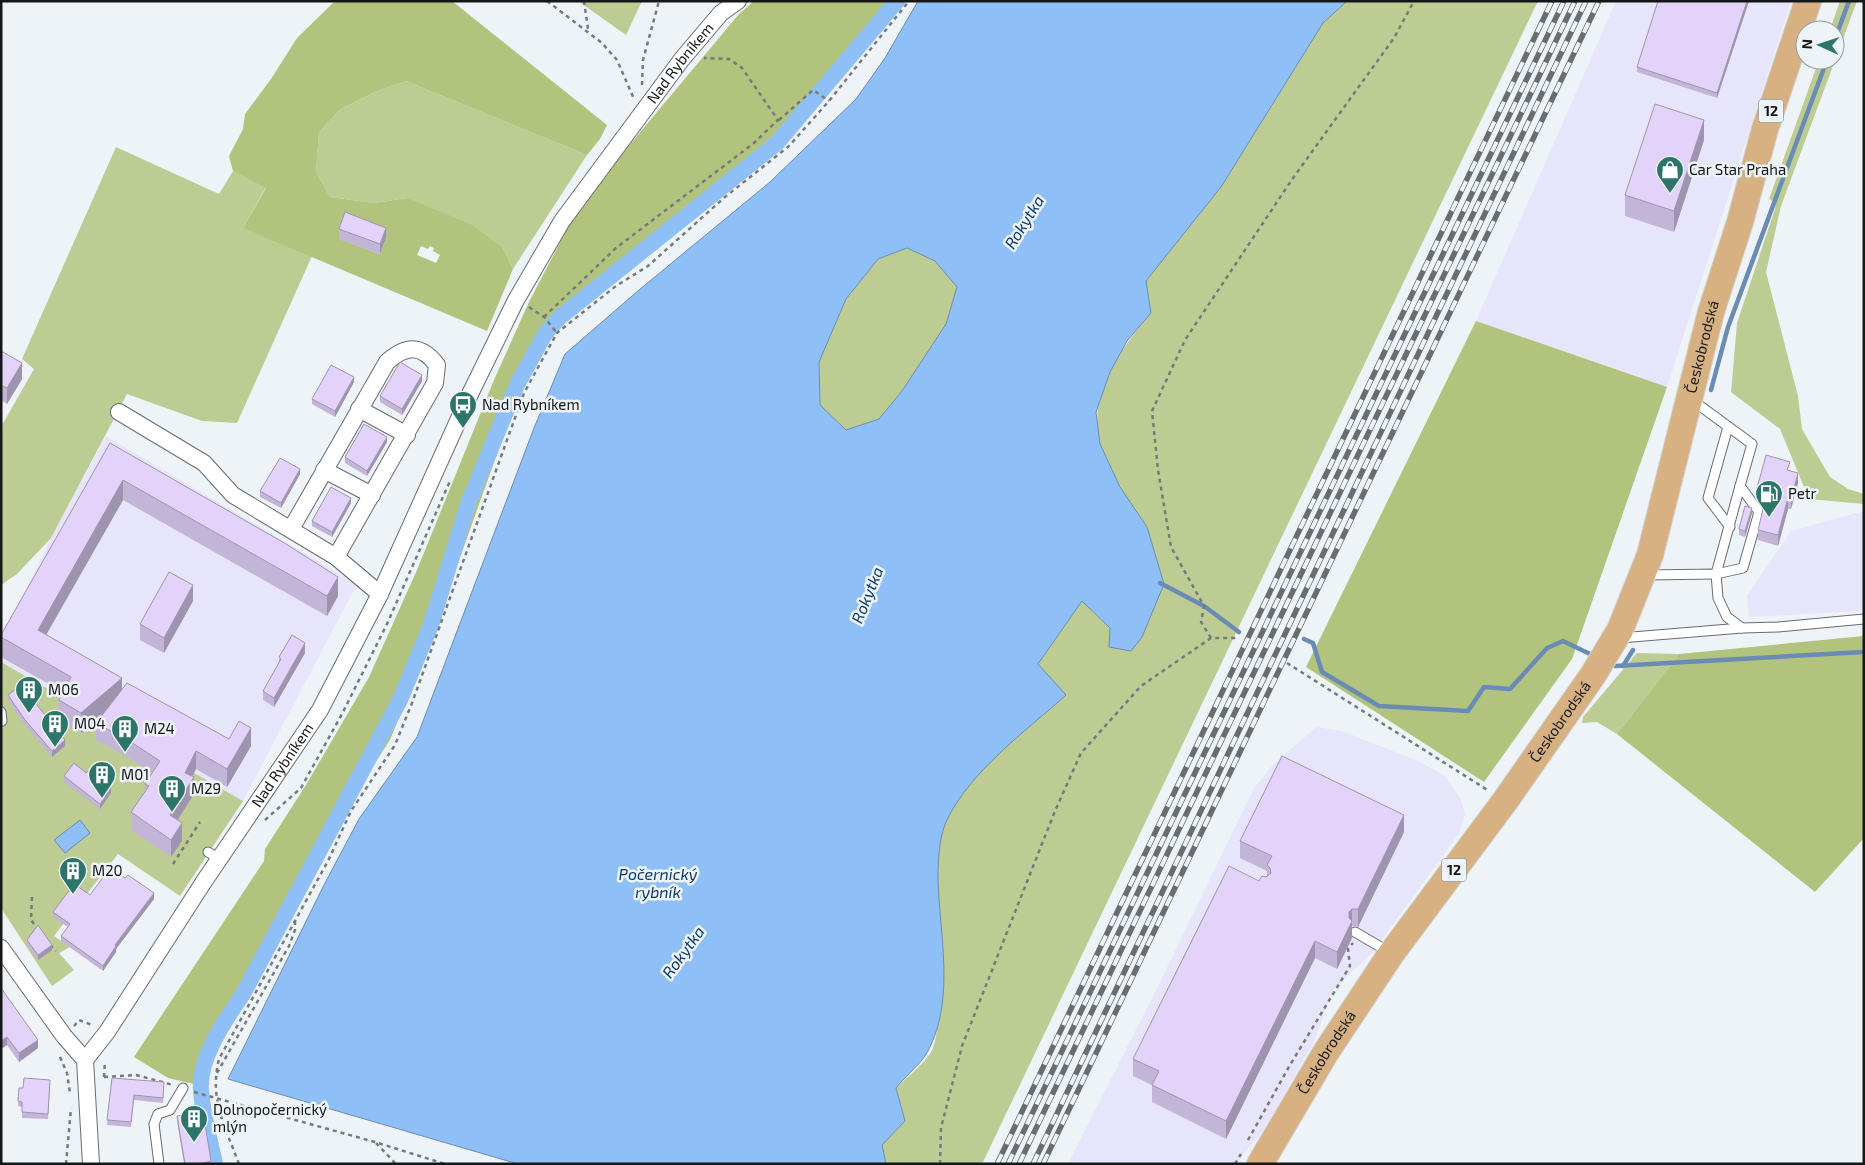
<svg xmlns="http://www.w3.org/2000/svg" width="1865" height="1165" viewBox="0 0 1865 1165" font-family="'Exo 2',sans-serif">
  <style>
    .industrial { fill: #e7e5fb }
    .green { fill: #bdcc92 }
    .forest { fill: #b2c37d; fill-rule: evenodd }
    .water { fill: #8fbff7; stroke: #6a8cb4; fill-rule: evenodd }
    .lines { fill: none; stroke-linecap: round; stroke-linejoin: round }
    .stream { stroke: #6a8cb4; stroke-width: 4.5 }
    .canal { stroke: #8fbff7; stroke-width: 16 }
    .lane-casing { stroke: #686c70; stroke-width: 11 }
    .street-casing { stroke: #686c70; stroke-width: 18 }
    .primary-casing { stroke: #d0d0d1; stroke-width: 28 }
    .path { stroke: #777a7c; stroke-width: 2.5; stroke-dasharray: 4 4; stroke-linecap: butt }
    .lane { stroke: #fff; stroke-width: 9 }
    .street { stroke: #fff; stroke-width: 16 }
    .primary { stroke: #d7b181; stroke-width: 26 }
    .rail-casing { stroke: #6a6d6f; stroke-width: 5.5 }
    .rail { stroke: #eef3f7; stroke-width: 4; stroke-dasharray: 11; stroke-linecap: butt }
    .wall { fill: #c3b5d7 }
    .shaded-wall { fill: #9f94af }
    .building { fill: #e3d3fa; stroke: #9f94af }
    .labels { text-anchor: middle; stroke-width: 5; stroke-linejoin: round; paint-order: stroke }
    .shield { fill: #eef3f7; stroke: #55585a; stroke-width: 1 }
    .shield-label { font-size: 14px; font-weight: bold; fill: #141617 }
    .street-label { font-size: 15px; fill: #141617; stroke: #eef3f7 }
    .poi-label { font-size: 15px; fill: #141617; stroke: #eef3f7; text-anchor: start }
    .water-label { font-size: 16px; font-style: italic; fill: #0a3c6e; stroke: #eef3f7 }
  </style>
  <rect width="100%" height="100%" fill="#eef3f7"/>
  <g class="industrial">
    <path d="M1616,1H1791L1667,387L1476,321Z"/>
    <path d="M106,436L357,584L243,801L1,662V641L51,538Z"/>
    <path d="M1864,511V611L1749,617L1747,596L1791,531Z"/>
    <path d="M1316,727L1342,731L1418,761L1445,776L1461,800L1465,814L1459,833L1373,952L1333,990L1313,1044L1262,1132L1237,1162L1234,1164H1068L1160,982L1254,788L1272,766Z"/>
  </g>
  <g class="green">
    <path d="M578,1H642L626,35Z"/>
    <path d="M1347,1H1538L982,1164H886L882,1145L905,1121L896,1088C907,1077 923,1065 931,1052C936,1044 937,1028 938,1019C942,997 944,976 943,954C942,912 928,864 946,822C966,774 1027,730 1065,695L1038,664L1082,601L1110,628L1147,527C1132,504 1106,471 1100,444C1087,395 1121,348 1151,313L1146,281L1221,187L1323,23Z"/>
    <path d="M1840,1H1857L1781,206L1766,272L1798,396L1802,429L1830,477L1848,489L1864,494V504L1809,499L1780,429L1731,392L1737,323L1775,209L1776,203L1769,199L1819,60H1835V30H1830Z"/>
    <path d="M406,81L587,155L513,269L503,248L407,198L374,203L330,197L316,172L319,132L341,109L377,91Z"/>
    <path d="M116,147L219,194L233,171L266,187L243,228L312,256L237,423L202,421L127,394L51,538L17,574L1,585V427L34,369L22,359Z"/>
    <path d="M907,248L935,261L957,287L946,324L902,391L879,419L846,430L820,405L819,362L846,299L878,259Z"/>
    <path d="M1637,653L1679,654L1617,734L1597,722L1582,723L1583,717Z"/>
    <path d="M1,662L243,801L180,896L118,854L54,936L70,947L59,953L74,970L52,986L1,908Z"/>
  </g>
  <g class="forest">
    <path d="M335,1H452L607,125L600,139L587,155L406,81L377,91L341,109L319,132L316,172L330,197L374,203L407,198L472,225L503,248L513,269L487,331L243,228L266,188L233,171L229,156L243,129L245,114L271,79L297,38ZM386,238L380,254L340,239ZM421,246L428,249L430,246L434,248L433,251L440,255L436,263L417,255Z"/>
    <path d="M754,1H894L878,12L802,109L671,229L582,300L549,335L520,390L433,633L390,740L298,880L211,1036L200,1078L194,1084L168,1078L134,1057L264,861L265,849L306,785L369,677L417,570L494,380L529,302L580,204L739,14Z"/>
    <path d="M1476,321L1667,387L1572,659L1484,782L1306,667Z"/>
    <path d="M1864,636V838L1815,892L1617,734L1679,654Z"/>
  </g>
  <g class="water">
    <path d="M918,1H1347L1323,23L1221,187L1146,281L1151,313L1127,341L1110,372L1096,412L1100,444L1120,487L1147,527L1164,584L1142,637L1131,651L1109,647L1110,628L1082,601L1038,664L1066,695C1026,731 969,772 946,822C939,838 938,860 938,878C939,932 955,995 930,1047C924,1062 906,1075 896,1088L905,1121L882,1145L886,1164H518L228,1079L325,883L359,819L417,737L534,428L565,354L639,290L770,182L856,99L885,58ZM907,248L935,261L957,287L946,324L902,391L879,419L846,430L820,405L819,362L846,299L878,259Z"/>
    <path d="M80,820L90,833L65,853L54,840Z"/>
  </g>
  <g class="lines">
    <g class="stream">
      <path d="M1835,39L1849,1"/>
      <path d="M1711,390L1728,327L1827,60"/>
      <path d="M1160,583L1204,606L1239,632"/>
      <path d="M1304,639L1313,643L1322,672L1379,706L1468,711L1484,687L1510,689L1547,648L1563,641L1590,654"/>
      <path d="M1615,666L1864,652"/>
      <path d="M1623,666L1633,650"/>
    </g>
    <path class="canal" d="M215,1164C210,1140 203,1115 201,1091C198,1058 226,1019 243,994L400,700L431,625L468,504L517,385L545,334L559,318L777,143L897,1"/>
    <defs>
      <g id="lane">
        <path d="M1728,427L1708,498L1730,527"/>
        <path d="M1740,486L1716,574L1718,598L1727,617L1742,628L1778,627L1864,619"/>
        <path d="M1646,575L1716,574L1743,568L1759,512L1740,486L1752,444L1692,400"/>
        <path d="M1620,638L1742,628"/>
        <path d="M1,712L2,721"/>
        <path d="M208,852L220,859"/>
        <path d="M1355,932L1389,952"/>
        <path d="M159,1164L154,1124L158,1114L170,1110L183,1088"/>
      </g>
      <g id="street">
        <path d="M359,409L407,435"/>
        <path d="M119,412L204,463L233,495L336,557L380,594"/>
        <path d="M324,470L372,495"/>
        <path d="M291,529L387,362C406,345 421,344 437,365L435,383L336,557"/>
        <path d="M1,948L64,1036L85,1060L91,1164"/>
        <path id="s1" d="M85,1060L107,1032L203,883L320,710L380,594L471,392L516,300L562,221L682,59L721,13L738,1"/>
      </g>
      <g id="primary">
        <path id="s2" d="M1260,1164L1326,1052L1391,954L1505,801L1593,675L1620,630L1650,555L1711,312L1740,222L1765,129L1808,1"/>
      </g>
    </defs>
    <use href="#lane" class="lane-casing"/>
    <use href="#street" class="street-casing"/>
    <use href="#primary" class="primary-casing"/>
    <g class="path">
      <path d="M547,1L602,43L617,60L634,99"/>
      <path d="M584,1L588,29"/>
      <path d="M642,85L643,60L659,1"/>
      <path d="M779,120L813,90L829,101"/>
      <path d="M529,307L544,317L557,333"/>
      <path d="M544,317L616,248L754,143L778,120L742,68L729,59L704,58"/>
      <path d="M1211,638L1201,622L1204,606L1171,547L1158,470L1152,411L1185,340L1293,178L1394,38L1414,1"/>
      <path d="M1287,663L1489,791"/>
      <path d="M265,820L301,788L342,714L387,624L450,481"/>
      <path d="M173,864L200,822"/>
      <path d="M32,897L31,920L38,929"/>
      <path d="M50,945L56,951"/>
      <path d="M74,1026L79,1020L92,1025"/>
      <path d="M60,1057L67,1073L70,1093"/>
      <path d="M217,1073L289,946L295,930V921"/>
      <path d="M104,1077L105,1061"/>
      <path d="M104,1077L136,1075L173,1085"/>
      <path d="M194,1092L375,1142L445,1164"/>
      <path d="M1248,1140L1290,1065L1350,966L1348,949L1353,943"/>
      <path d="M376,1143L396,1164"/>
      <path d="M66,1164L71,1108"/>
      <path d="M239,1164C225,1126 209,1100 219,1059L328,861L351,811L395,745L412,703L524,393L557,333L616,286L648,266L725,197L789,146L829,101L909,1"/>
      <path d="M940,1164L941,1128L962,1046L1055,811L1081,753L1141,686L1211,638H1239"/>
      <path d="M1235,1164L1241,1154"/>
    </g>
    <use href="#lane" class="lane"/>
    <use href="#street" class="street"/>
    <use href="#primary" class="primary"/>
    <defs>
      <g id="rail">
        <path d="M997,1164L1552,1"/>
        <path d="M1008,1164L1564,1"/>
        <path d="M1019,1164L1575,1"/>
        <path d="M1033,1164L1586,1"/>
        <path d="M1043,1164L1599,1"/>
      </g>
    </defs>
    <use href="#rail" class="rail-casing"/>
    <use href="#rail" class="rail"/>
  </g>
  <g class="wall">
    <path d="M1749,1L1717,98L1637,72V67Z"/>
    <path d="M1704,140L1674,232L1625,216V195Z"/>
    <path d="M339,229L386,238L380,254L339,239Z"/>
    <path d="M1,351L22,379L7,404L1,400Z"/>
    <path d="M422,381L402,415L380,402V396Z"/>
    <path d="M354,382L335,417L312,404V399Z"/>
    <path d="M387,442L367,476L345,463V457Z"/>
    <path d="M110,443L338,596L327,616L123,500L46,635L122,690L229,739L251,746L227,787L196,769L192,776L194,794L177,820L182,841L171,857L131,830V812L145,791V784L152,773L131,759L96,740V723L103,714L81,733L59,720V700L63,692L1,657V635Z"/>
    <path d="M1790,471L1798,483L1791,509H1788L1778,546L1758,540V530L1763,508L1757,498V488Z"/>
    <path d="M300,474L281,508L260,497V491Z"/>
    <path d="M351,503L332,537L312,526V521Z"/>
    <path d="M1752,513L1745,537L1739,535V529Z"/>
    <path d="M193,601L164,653L140,640V624Z"/>
    <path d="M305,653L274,707L263,700V691L279,664V657Z"/>
    <path d="M8,695L65,746L52,757L25,725L8,700Z"/>
    <path d="M86,773L111,793L100,809L64,782V776Z"/>
    <path d="M1404,832L1358,927L1352,926V938L1337,969L1315,958L1226,1139L1152,1102V1085L1133,1076V1059L1259,881L1267,876V871L1240,858V841Z"/>
    <path d="M90,895L154,899L116,949V952L103,971L61,941V936L68,927L53,917V912Z"/>
    <path d="M27,940L52,950L38,960L27,945Z"/>
    <path d="M1,988L38,1048L19,1062L7,1045L1,1049Z"/>
    <path d="M112,1078L164,1087L163,1103L134,1100L131,1127L107,1125Z"/>
    <path d="M50,1085L48,1119L22,1118V1107L18,1106V1101Z"/>
    <path d="M177,1116L211,1161V1164H184L177,1121Z"/>
  </g>
  <g class="shaded-wall">
    <path d="M1747,1H1749L1717,98V93Z"/>
    <path d="M1704,120V140L1674,232V211Z"/>
    <path d="M386,228V238L380,254V244Z"/>
    <path d="M22,363V379L7,404V388Z"/>
    <path d="M422,375V381L402,415V409Z"/>
    <path d="M354,377V382L335,417V411Z"/>
    <path d="M387,437V442L367,476V471Z"/>
    <path d="M300,469V474L281,508V503Z"/>
    <path d="M1798,473V483L1791,509V499Z"/>
    <path d="M123,480V500L38,649V630Z"/>
    <path d="M351,498V503L332,537V532Z"/>
    <path d="M1788,498V509L1778,546V535Z"/>
    <path d="M1752,508V513L1745,537V531Z"/>
    <path d="M338,577V596L327,616V596Z"/>
    <path d="M193,585V601L164,653V638Z"/>
    <path d="M305,643V653L274,707V698Z"/>
    <path d="M122,678V698L81,733V713Z"/>
    <path d="M251,728V746L227,787V769Z"/>
    <path d="M65,740V746L52,757V751Z"/>
    <path d="M196,751V769L185,790V773Z"/>
    <path d="M194,777V794L170,832V815Z"/>
    <path d="M111,787V793L100,809V804Z"/>
    <path d="M1404,815V832L1358,927V909Z"/>
    <path d="M182,823V841L171,857V840Z"/>
    <path d="M154,893V899L116,949V952L103,971V966L115,945Z"/>
    <path d="M1352,909V938L1337,969V952L1349,912Z"/>
    <path d="M1315,941V958L1226,1139V1121Z"/>
    <path d="M52,945V950L38,960V955Z"/>
    <path d="M7,1037V1045L1,1049V1041Z"/>
    <path d="M38,1040V1048L19,1062V1053Z"/>
  </g>
  <g class="building">
    <path d="M1658,1H1747L1717,93L1637,67Z"/>
    <path d="M1655,104L1704,120L1674,211L1625,195Z"/>
    <path d="M345,212L386,228L380,244L339,229Z"/>
    <path d="M1,351L22,363L7,388L1,385Z"/>
    <path d="M400,362L422,375L402,409L380,396Z"/>
    <path d="M331,365L354,377L335,411L312,399Z"/>
    <path d="M364,424L387,437L367,471L345,457Z"/>
    <path d="M110,443L286,544L338,577L327,596L123,480L38,630L122,678L81,713L59,700L71,677L1,637V635Z"/>
    <path d="M1766,455L1790,462L1787,470L1798,473L1791,499L1788,498L1778,535L1758,530L1765,501L1757,488Z"/>
    <path d="M280,458L300,469L281,503L260,491Z"/>
    <path d="M331,487L351,498L332,532L312,521Z"/>
    <path d="M1745,506L1752,508L1745,531L1739,529Z"/>
    <path d="M169,572L193,585L164,638L140,624Z"/>
    <path d="M292,635L305,643L274,698L263,691L281,659L279,657Z"/>
    <path d="M127,683L229,739L239,721L251,728L227,769L196,751L185,773L194,777L170,815L182,823L171,840L131,812L149,786L145,784L160,761L131,742L96,723Z"/>
    <path d="M21,685L65,740L52,751L25,720L8,695Z"/>
    <path d="M1282,756L1404,815L1358,909H1352L1349,912V918L1352,921L1337,952L1315,941L1226,1121L1152,1085L1159,1071L1133,1059L1229,866L1259,881L1262,876L1266,877L1271,873L1270,868L1267,865L1272,856L1240,841Z"/>
    <path d="M74,763L86,773L88,771L111,787L100,804L64,776Z"/>
    <path d="M110,868L125,878L128,875L154,893L115,945L116,946L103,966L61,936L70,924L53,912L74,884L90,895Z"/>
    <path d="M38,925L52,945L38,955L27,940Z"/>
    <path d="M1,988L38,1040L19,1053L7,1037L1,1041Z"/>
    <path d="M24,1078L50,1080L48,1114L22,1112V1102L18,1101L19,1088H23Z"/>
    <path d="M112,1078L164,1082L163,1098L134,1095L131,1122L107,1120Z"/>
    <path d="M203,1112L211,1161L199,1164H185L177,1116Z"/>
  </g>
  <defs>
    <symbol id="shop-pin" viewBox="-11 -11 22 30"><path d="M0 17L-7.5 6A9.5 9.5 0 1 1 7.5 6Z" fill="#2d746a" stroke="#eef3f7"/><path d="M-5-2.5h2.3a2.7 3.5 0 0 1 5.4 0H5L5.5 6h-11ZM-1.5-2.5h3a1.5 2.3 0 0 0-3 0Z" fill="#fff"/></symbol>
    <symbol id="bus-pin" viewBox="-11 -11 22 30"><path d="M0 17L-7.5 6A9.5 9.5 0 1 1 7.5 6Z" fill="#2d746a" stroke="#eef3f7"/><path d="M-5-6H5V4H4V6H2V4H-2V6H-4V4H-5ZM-3.5-4V0h7V-4ZM-3.5 1.2v1.5H-2V1.2ZM2 1.2v1.5H3.5V1.2Z" fill="#fff"/></symbol>
    <symbol id="fuel-pin" viewBox="-11 -11 22 30"><path d="M0 17L-7.5 6A9.5 9.5 0 1 1 7.5 6Z" fill="#2d746a" stroke="#eef3f7"/><path d="M-5.5-6h7V0h2V4h1.3V-2.5L3-4.5l.8-.8L6-3V5H2.5V1h-1V6h-7ZM-4.2-4.7v3.2H.2V-4.7Z" fill="#fff"/></symbol>
    <symbol id="building-pin" viewBox="-11 -11 22 30"><path d="M0 17L-7.5 6A9.5 9.5 0 1 1 7.5 6Z" fill="#2d746a" stroke="#eef3f7"/><path d="M-4-6H4V6H1V3H-1V6H-4ZM-2.5-4.3h1.7v1.8h-1.7ZM.8-4.3h1.7v1.8H.8ZM-2.5-1h1.7V.8h-1.7ZM.8-1h1.7V.8H.8Z" fill="#fff"/></symbol>
  </defs>
  <g fill-rule="evenodd">
    <use href="#shop-pin" x="1654" y="154" width="32" height="43"/>
    <use href="#bus-pin" x="447" y="389" width="32" height="43"/>
    <use href="#fuel-pin" x="1753" y="478" width="32" height="43"/>
    <use href="#building-pin" x="13" y="674" width="32" height="43"/>
    <use href="#building-pin" x="39" y="708" width="32" height="43"/>
    <use href="#building-pin" x="109" y="713" width="32" height="43"/>
    <use href="#building-pin" x="86" y="759" width="32" height="43"/>
    <use href="#building-pin" x="156" y="773" width="32" height="43"/>
    <use href="#building-pin" x="57" y="855" width="32" height="43"/>
    <use href="#building-pin" x="178" y="1103" width="32" height="43"/>
  </g>
  <g class="labels">
    <g class="shield">
      <rect x="1758.5" y="99.5" width="25" height="23" rx="4"/>
      <rect x="1441.5" y="858.5" width="25" height="23" rx="4"/>
    </g>
    <g class="shield-label">
      <text x="1771" y="116">12</text>
      <text x="1454" y="875">12</text>
    </g>
    <g class="street-label">
      <text dy="5" stroke="none"><textPath href="#s1" startOffset="1165">Nad Rybníkem</textPath></text>
      <text dy="5" stroke="none"><textPath href="#s2" startOffset="940">Českobrodská</textPath></text>
      <text dy="5" stroke="none"><textPath href="#s2" startOffset="535">Českobrodská</textPath></text>
      <text dy="5" stroke="none"><textPath href="#s1" startOffset="355">Nad Rybníkem</textPath></text>
      <text dy="5" stroke="none"><textPath href="#s2" startOffset="130">Českobrodská</textPath></text>
    </g>
    <g class="poi-label">
      <text x="1689" y="175">Car Star Praha</text>
      <text x="482" y="410">Nad Rybníkem</text>
      <text x="1788" y="499">Petr</text>
      <text x="48" y="695">M06</text>
      <text x="74" y="729">M04</text>
      <text x="144" y="734">M24</text>
      <text x="121" y="780">M01</text>
      <text x="191" y="794">M29</text>
      <text x="92" y="876">M20</text>
      <text x="213" y="1115">Dolnopočernický<tspan x="213" dy="17">mlýn</tspan></text>
    </g>
    <g class="water-label">
      <text transform="translate(1024 222) rotate(-58)" y="6">Rokytka</text>
      <text transform="translate(867 595) rotate(-68)" y="6">Rokytka</text>
      <text x="658" y="880">Počernický<tspan x="658" dy="18">rybník</tspan></text>
      <text transform="translate(683 952) rotate(-54)" y="6">Rokytka</text>
    </g>
  </g>
  <rect width="1865" height="1165" fill="none" stroke="#141617" stroke-width="5"/>
  <g transform="translate(1820 45) rotate(273)"><circle r="24" fill="#eef3f7" stroke="#979b9d"/>
  <path d="M0-4L9 19L0 12L-9 19Z" fill="#2d746a"/>
  <text y="-8" font-size="14" font-weight="bold" text-anchor="middle" fill="#141617">N</text>
  </g>
</svg>
